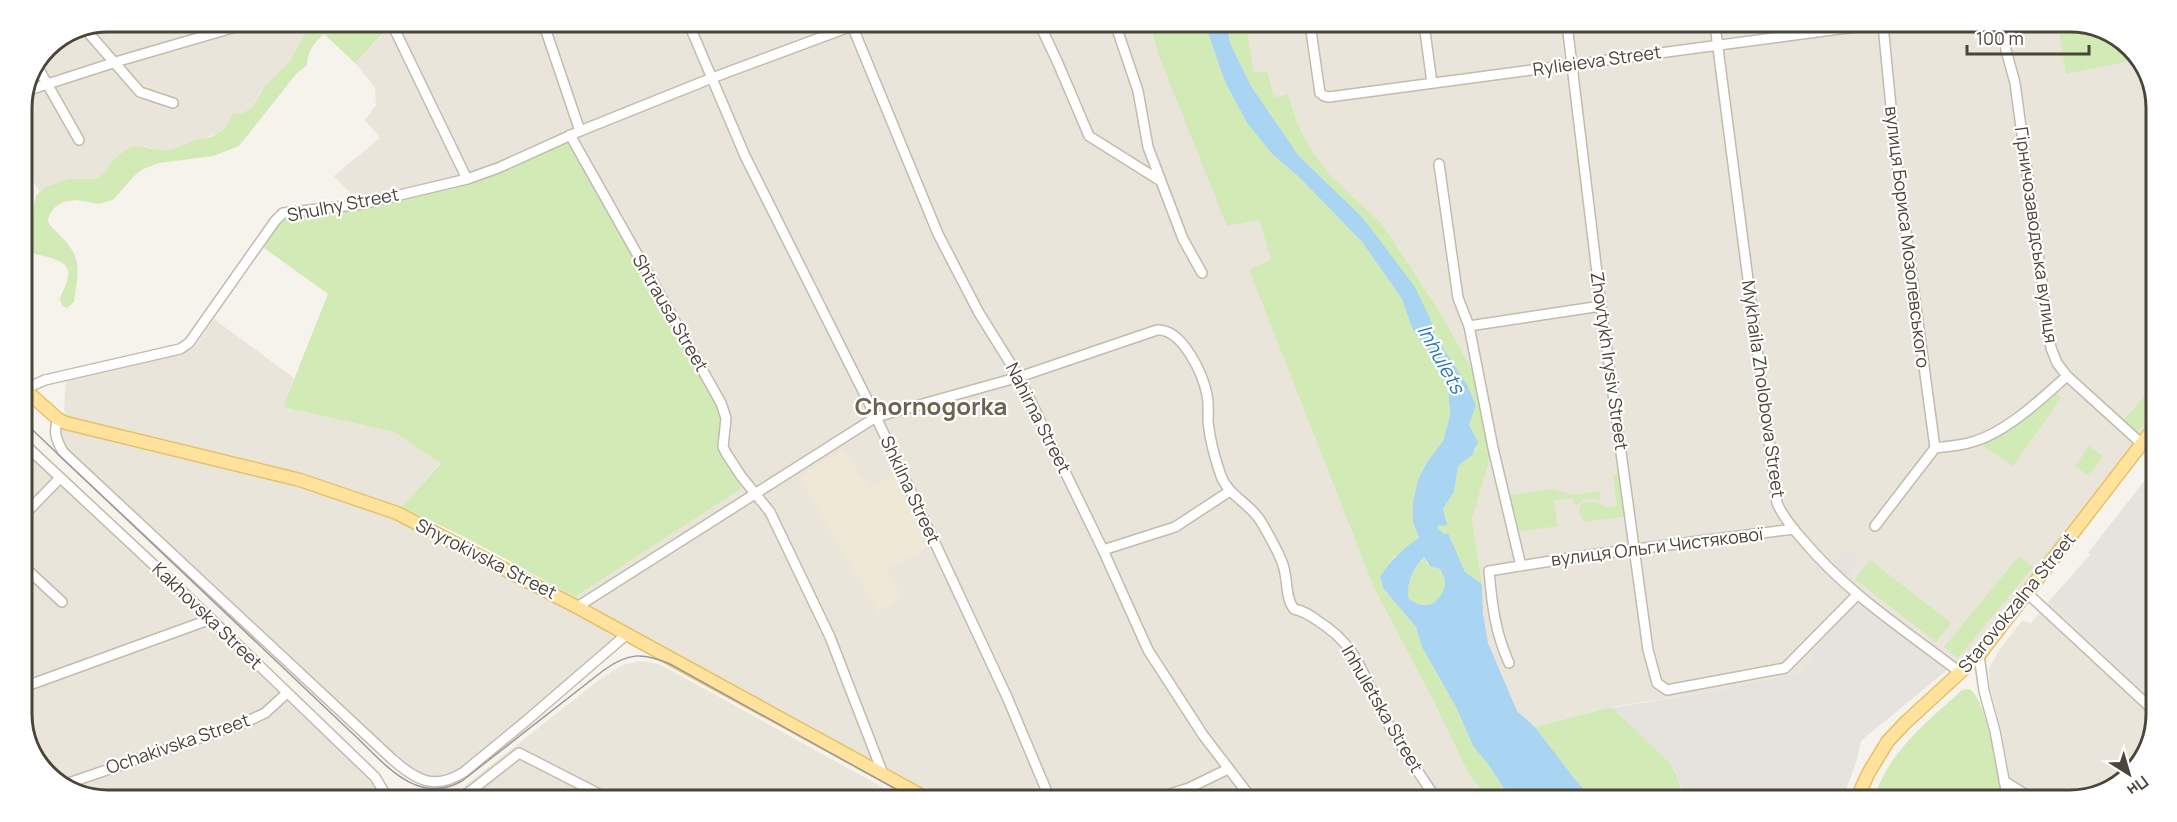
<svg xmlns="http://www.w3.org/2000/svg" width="2177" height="822" viewBox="0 0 2177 822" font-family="Manrope,sans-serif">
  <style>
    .residential { fill: #eae5da }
    .industrial { fill: #e6e2dd }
    .education { fill: #efe8d6 }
    .green { fill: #d2eab5 }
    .water { fill: #a9d4f2; fill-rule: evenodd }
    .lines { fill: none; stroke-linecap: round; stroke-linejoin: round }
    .minor-casing { stroke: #c2bbae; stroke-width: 12 }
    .major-casing { stroke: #e6c16a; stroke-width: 15 }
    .minor { stroke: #fff; stroke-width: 9 }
    .major { stroke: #ffe39c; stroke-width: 12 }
    .tram { stroke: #9a9a9a; stroke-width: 1.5 }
    .labels { text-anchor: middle; stroke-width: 4.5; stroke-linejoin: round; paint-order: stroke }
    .street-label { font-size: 18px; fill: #4b4439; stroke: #fff }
    .water-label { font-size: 20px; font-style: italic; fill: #2e7ab2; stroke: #fff }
    .district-label { font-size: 24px; font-weight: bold; fill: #6e6250; stroke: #fff }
    .rim { fill: none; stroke: #4b4439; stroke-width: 3 }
  </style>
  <rect width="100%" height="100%" fill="#f6f3ec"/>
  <g class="residential">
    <path d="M107,21H318L303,36L290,61L260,93L251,108L241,114H233L228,124L219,133L171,150L153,149L145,146L115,158L103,174L96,179H68L45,187L40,192L21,164V102L47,46Z"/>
    <path d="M387,22L1150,23L1157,51L1259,220L1271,259L1249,270L1374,588L1435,704L1469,775L1489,800L926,798L627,634L475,763L437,783L408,773L63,452L58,419L72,424L64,410L66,380L193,349L214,319L294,378L283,407L394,432L441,462L397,513L577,606L575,597L742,488L720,451V414L498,170L364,207L334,176L380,138L365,120L376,105L375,87L355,63L384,33L382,28Z"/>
    <path d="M1246,24L2098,26L2138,55L2156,101L2154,418L2023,587L1963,660L1948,669L1856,600L1810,652L1816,658L1799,673L1715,691L1611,707L1535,727L1517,711L1488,643L1483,612L1482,584L1472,519L1492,452L1475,375L1440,312L1382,224L1330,175L1313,153L1298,125L1288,94L1274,97L1254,74Z"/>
    <path d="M21,441L375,777L387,797L79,796L39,767L21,721Z"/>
    <path d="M2050,600L2147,696L2152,691L2151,743L2118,786L2070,801H2014L2002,733L1990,687L1989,669L1999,650L2022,621L2031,623Z"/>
    <path d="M641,661L658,664L670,670L902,798L458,797L462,788L604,676L625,664Z"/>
  </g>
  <g class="industrial">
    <path d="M2153,470L2152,691L2147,696L2050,600L2090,555L2088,553Z"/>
    <path d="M1847,548L1860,560L1846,577L1833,565Z"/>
    <path d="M1856,600L1948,669L1861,741L1856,763L1842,800H1778L1773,795L1766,800H1743L1737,794L1729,800H1682L1681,787L1675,771L1668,761L1611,708L1715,691L1799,673L1815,658L1810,652Z"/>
  </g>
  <path class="education" d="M843,449L869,489L894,475L928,547L886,569L902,597L878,612L799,477Z"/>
  <g class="green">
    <path d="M318,21L387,22L382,28L384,32L355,63L324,34C313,44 308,50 307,65L297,73L239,146L213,156L159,163L143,169L134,176L113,200L99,204L77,200L63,202L54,208L49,216L48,222C54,231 64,238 70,247C83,264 76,283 74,302L67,308L62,306L60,299C62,290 70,281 68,271C66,257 33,255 21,250V223L33,210L36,196L45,187L68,179H96L103,174L115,158L131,147L140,146L153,149L171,150L198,139L212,137L224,129L233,114H241L251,108L266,85L290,61L303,36Z"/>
    <path d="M1150,23L1205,24L1225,82L1247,123L1272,154L1300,178L1362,242L1402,299L1412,328L1432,357L1448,388L1450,415L1443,441L1427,462L1418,480L1413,522L1419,538L1394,557L1380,578L1383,588L1416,627L1422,647L1457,709L1473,746L1487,763L1512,800H1489L1469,775L1435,704L1374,588L1249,270L1271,259L1259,220L1227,226L1157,51Z"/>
    <path d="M1227,24H1246L1254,73L1267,71L1274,97L1288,94L1298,125L1313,153L1330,175L1382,224L1440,312L1475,375L1492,452L1472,519L1482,584L1465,572L1448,533L1444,534L1436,528L1439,525L1447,521L1443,509L1454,492L1458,466L1476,449L1469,425L1476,404C1462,376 1440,351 1431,321L1363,218L1299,156L1251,86L1230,43Z"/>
    <path d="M2058,26H2098L2126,46L2129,61L2066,74Z"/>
    <path d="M568,140L691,358L720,414V452L742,488L575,597C518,566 462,533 401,508L441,463L394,432L283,407L328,294L264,248L278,223L286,216L423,190Z"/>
    <path d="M2154,385V413L2137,433L2122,422Z"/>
    <path d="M2054,393L2061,398L2013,466L1982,445L2028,417Z"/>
    <path d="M2089,446L2103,456L2089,476L2075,466Z"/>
    <path d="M1621,474L1627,516L1583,522L1581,513H1579L1581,504C1590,500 1599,501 1606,508L1617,506L1613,475Z"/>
    <path d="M1551,489L1573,495L1599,491L1601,500C1592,498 1583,497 1578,505H1575L1572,498L1554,501L1558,526L1512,533L1504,496Z"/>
    <path d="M2019,556L2033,567L1958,658L1944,647Z"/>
    <path d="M1422,558H1425L1427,564L1440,569C1442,573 1445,578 1445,583C1445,593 1434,607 1423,605C1418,605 1413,601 1409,599C1405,585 1414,569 1422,558Z"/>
    <path d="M1870,560L1951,623L1936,642L1855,579Z"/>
    <path d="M1969,689C1987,697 1998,779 2002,801H1872C1879,784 1887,766 1899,752C1917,728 1941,710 1962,690Z"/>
    <path d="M1611,707L1668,761C1677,774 1681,784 1682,800H1594L1574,778L1535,727Z"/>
  </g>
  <path class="water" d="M1205,24H1227L1230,43L1251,86L1299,156L1363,218L1415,287L1431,321L1436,337L1467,385L1476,405L1469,425L1478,442L1472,455L1458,466L1454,492L1443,509L1447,523L1445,526L1439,525L1437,528L1444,534L1448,533L1465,572L1482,584L1483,612L1488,643L1517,711L1535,727L1574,778L1594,800H1512L1487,763L1473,746L1457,709L1422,647L1416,627L1383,588L1380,577C1391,560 1402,549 1419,538L1413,522V503L1418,480L1427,462L1443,441L1450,415L1448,388L1432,357L1412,328L1402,299L1362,242L1300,178L1272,154L1247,123L1225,82ZM1424,557L1430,566L1440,569C1442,573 1445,578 1445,583C1445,593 1434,607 1423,605C1418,605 1413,601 1409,599C1405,586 1414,566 1424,557Z"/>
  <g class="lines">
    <defs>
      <g id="minor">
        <path d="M391,22L467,179"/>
        <path d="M543,22L580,131"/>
        <path d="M688,22L745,156L876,417L1007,697L1050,799"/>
        <path d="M851,23L938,234L979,313L1019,377L1103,550L1148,650L1203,735L1252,799"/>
        <path d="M1039,23L1057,61L1089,136L1159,180"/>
        <path d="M1115,23L1138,91L1148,147L1183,239L1202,273"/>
        <path d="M1310,24L1320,93L1324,96L1329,97L1870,25"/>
        <path d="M1424,24L1432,83"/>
        <path d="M1567,24L1601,306L1648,650L1657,683L1667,690L1785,668L1857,595"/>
        <path d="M1715,25L1777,503C1783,517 1793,529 1803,540C1848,594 1906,631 1961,673"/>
        <path d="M1883,25L1896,158L1935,448"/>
        <path d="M2003,25L2006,50L2015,83L2051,348L2057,363L2067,376L2142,444"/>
        <path d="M86,30L140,92L173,103"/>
        <path d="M37,66L79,140"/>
        <path d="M26,91L119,61L256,21"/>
        <path d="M570,135L721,403L726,418L723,447L726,453L741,476L770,512L830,637L883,774"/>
        <path d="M1439,164L1458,298L1469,326L1493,448L1521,566"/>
        <path d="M1469,326L1601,306"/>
        <path d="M24,389L45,380L180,349L189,343L275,221L283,213L362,204L467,179L498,168L580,131L712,78L860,23"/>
        <path d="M58,419C53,432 56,439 63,452L392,759C416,780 434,791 464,772L526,721L627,634"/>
        <path d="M21,441L186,595L375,777L387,797"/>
        <path d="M21,518L60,478"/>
        <path d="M1875,526L1935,448C1947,446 1960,446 1972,442C2006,433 2041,399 2067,376"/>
        <path d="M1103,550L1175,527L1230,491"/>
        <path d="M21,564L62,602"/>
        <path d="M2027,593L2152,709"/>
        <path d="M577,607L876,417L1019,377L1157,330C1182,328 1203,374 1207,395C1209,404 1208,413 1208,422C1210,440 1215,459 1221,476C1228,495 1249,503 1260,520C1268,534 1278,550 1283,565C1288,579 1285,598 1294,609C1304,611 1310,615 1318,621C1360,647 1363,678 1385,718C1400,746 1419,773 1437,800"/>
        <path d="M1979,655L1984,691L1995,731L2008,801"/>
        <path d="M1509,663C1495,632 1492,605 1489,571L1582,556L1794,529"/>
        <path d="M21,688L211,619"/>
        <path d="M2004,781L2036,801"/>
        <path d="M63,785L246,722L265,713L287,693"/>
        <path d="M463,797L519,753L607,798"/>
        <path d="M1154,799L1189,788L1228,769"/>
      </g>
      <g id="major">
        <path d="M21,386L58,419L66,423L300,480L397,513L577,607L926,798"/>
        <path d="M1856,800L1869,772L1888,741L1905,723L1979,655L2153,429"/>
      </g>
    </defs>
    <use href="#minor" class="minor-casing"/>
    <use href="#major" class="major-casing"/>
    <use href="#minor" class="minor"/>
    <use href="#major" class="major"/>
    <path class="tram" d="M21,419L351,732C383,761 415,807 462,781L604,670C628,653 642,652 670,664L912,798"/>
  </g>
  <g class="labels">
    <g class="street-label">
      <text transform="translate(1597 61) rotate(-8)" y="6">Rylieieva Street</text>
      <text transform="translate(343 205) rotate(-11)" y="6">Shulhy Street</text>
      <text transform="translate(2036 235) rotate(82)" y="6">Гірничозаводська вулиця</text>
      <text transform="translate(1907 237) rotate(83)" y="6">вулиця Бориса Мозолевського</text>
      <text transform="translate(670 313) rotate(60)" y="6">Shtrausa Street</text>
      <text transform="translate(1609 361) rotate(82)" y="6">Zhovtykh Irysiv Street</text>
      <text transform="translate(1763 389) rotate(82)" y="6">Mykhaila Zholobova Street</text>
      <text transform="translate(1038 418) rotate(63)" y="6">Nahirna Street</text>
      <text transform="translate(910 490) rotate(65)" y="6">Shkilna Street</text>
      <text transform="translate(1657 547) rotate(-7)" y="6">вулиця Ольги Чистякової</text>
      <text transform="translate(486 559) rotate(27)" y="6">Shyrokivska Street</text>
      <text transform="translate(2017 603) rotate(-51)" y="6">Starovokzalna Street</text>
      <text transform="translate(207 616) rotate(44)" y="6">Kakhovska Street</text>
      <text transform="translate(1382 709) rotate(60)" y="6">Inhuletska Street</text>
      <text transform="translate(178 744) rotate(-19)" y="6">Ochakivska Street</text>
    </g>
    <g class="water-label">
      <text transform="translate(1441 359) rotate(61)" y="7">Inhulets</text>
    </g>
    <g class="district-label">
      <text x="931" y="415">Chornogorka</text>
    </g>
  </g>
  <path d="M0 0H2177V822H0ZM108 32H2070A76 76 0 0 1 2146 108V714A76 76 0 0 1 2070 790H108A76 76 0 0 1 32 714V108A76 76 0 0 1 108 32Z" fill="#fff" fill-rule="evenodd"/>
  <path class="rim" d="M108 32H2070A76 76 0 0 1 2146 108V714A76 76 0 0 1 2070 790H108A76 76 0 0 1 32 714V108A76 76 0 0 1 108 32Z"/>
  <g transform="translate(2129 774) rotate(143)" stroke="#ffffff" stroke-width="4.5" paint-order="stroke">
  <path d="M0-4.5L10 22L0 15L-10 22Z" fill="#4b4439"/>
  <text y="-9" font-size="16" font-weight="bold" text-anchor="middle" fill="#4b4439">Пн</text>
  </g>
  <path d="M1967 45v9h122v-9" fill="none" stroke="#4b4439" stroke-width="3"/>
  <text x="1976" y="45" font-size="18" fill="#4b4439" stroke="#ffffff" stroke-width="4.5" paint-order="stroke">100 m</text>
</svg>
